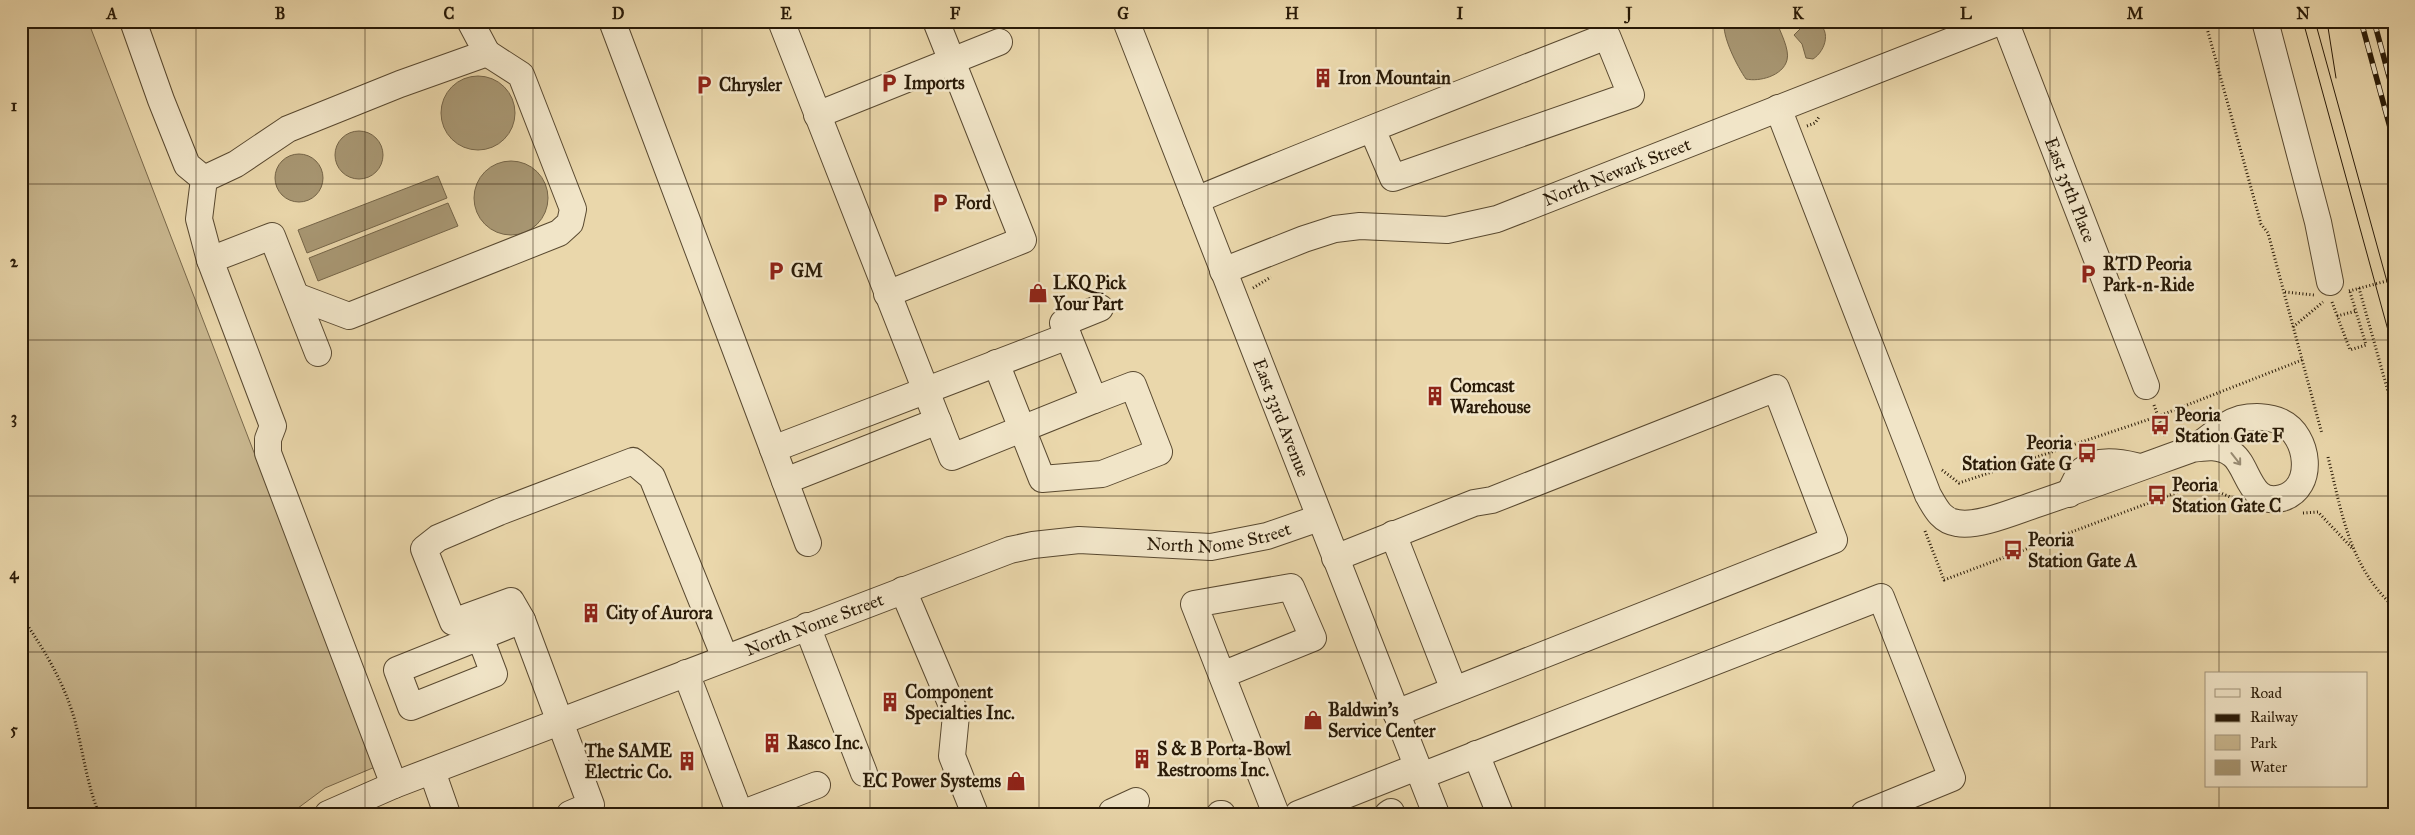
<svg xmlns="http://www.w3.org/2000/svg" width="2415" height="835" viewBox="0 0 2415 835" font-family="'IM FELL Great Primer',serif">
  <style>
    .green { fill: #c9b78f; stroke: #79684b }
    .water { fill: #a89773; stroke: #756548 }
    .lines { fill: none; stroke-linecap: round; stroke-linejoin: round }
    .minor-casing { stroke: #594930; stroke-width: 28 }
    .path { stroke: #291a07; stroke-width: 3; stroke-dasharray: 1 2.5; stroke-linecap: butt }
    .minor { stroke: #f1e5c8; stroke-width: 26 }
    .tram { stroke: #291a07; stroke-width: 1 }
    .rail-casing { stroke: #291a07; stroke-width: 5.5 }
    .rail { stroke: #f1e5c8; stroke-width: 4; stroke-dasharray: 11; stroke-linecap: butt }
    .oneway { stroke: #978a71 }
    .grid { fill: none; stroke: #291a07; stroke-width: 1; stroke-opacity: 0.55 }
    .labels { text-anchor: middle; stroke-width: 5; stroke-linejoin: round; paint-order: stroke }
    .poi-label { font-size: 18px; font-weight: bold; fill: #291a07; stroke: #f1e5c8; text-anchor: start }
    .street-label { font-size: 18px; fill: #291a07; stroke: #f1e5c8 }
    .neatline { fill: none; stroke: #291a07; stroke-width: 2 }
    .grid-label { font-size: 16px; text-anchor: middle; font-weight: bold; fill: #291a07 }
  </style>
  <rect width="100%" height="100%" fill="#ead7ab"/>
  <filter id="stains"><feTurbulence type="fractalNoise" baseFrequency=".004" numOctaves="4"/><feColorMatrix values="0 0 0 0 .2 0 0 0 0 .09 0 0 0 0 .02 0 0 0 .5 -.17"/></filter>
  <radialGradient id="worn" r=".72"><stop offset=".6" stop-color="#630" stop-opacity="0"/><stop offset="1" stop-color="#630" stop-opacity=".3"/></radialGradient>
  <path class="green" d="M21,21H88L375,767L325,788L290,814H21Z"/>
  <g class="water">
    <path d="M1724,21H1776C1780,31 1790,50 1787,60C1783,76 1759,82 1746,79C1737,66 1722,37 1724,21Z"/>
    <path d="M1813,21C1833,27 1826,51 1813,59L1806,58L1802,44L1794,35L1801,28Z"/>
    <circle cx="478" cy="113" r="37"/>
    <circle cx="359" cy="155" r="24"/>
    <circle cx="299" cy="178" r="24"/>
    <circle cx="511" cy="198" r="37"/>
    <path d="M438,176L447,198L307,253L298,230Z"/>
    <path d="M448,203L458,226L318,281L309,258Z"/>
  </g>
  <g class="lines">
    <defs>
      <g id="minor">
        <path d="M133,21L161,100L187,165L204,179"/>
        <path d="M612,21L773,449"/>
        <path d="M781,21L952,457L1094,400"/>
        <path id="s1" d="M1126,21L1436,814"/>
        <path id="s2" d="M2005,21L2146,386"/>
        <path d="M2265,21L2318,222L2330,282"/>
        <path d="M1778,108L1928,495C1935,507 1941,521 1957,523C1978,527 2013,512 2034,505C2087,487 2139,468 2192,449C2209,440 2222,424 2240,419C2253,416 2269,416 2281,422C2309,435 2316,488 2282,498C2249,507 2249,466 2232,454C2220,445 2206,447 2192,449"/>
        <path d="M817,115L999,42"/>
        <path d="M1196,200C1332,143 1470,90 1607,36L1631,95L1393,178L1372,129"/>
        <path d="M210,260L199,219L204,179L236,164L288,129L400,84L487,53L470,21"/>
        <path id="s3" d="M1223,271L1304,239L1335,229L1360,226L1447,230L1497,219L2002,21"/>
        <path d="M887,294L1023,240L936,21"/>
        <path d="M296,296L349,316L559,233L570,223L573,209L521,75L487,53"/>
        <path d="M318,353L272,236L210,260L273,426L268,439V453L394,785"/>
        <path d="M996,363L1042,479L1102,474L1159,452L1133,385L1094,400L1063,323L1100,308"/>
        <path d="M785,481L938,421"/>
        <path d="M2069,494C2073,487 2077,475 2083,470C2097,458 2120,462 2136,466"/>
        <path d="M1393,534L1454,690"/>
        <path d="M808,543L773,449L1068,336"/>
        <path d="M1335,558L1474,503L1492,500L1776,388L1834,540L1396,713"/>
        <path d="M903,590L956,715L952,756L975,814"/>
        <path d="M522,620L511,601L453,622L424,549L438,538L499,512L633,461L652,477L725,658"/>
        <path d="M807,626L864,773"/>
        <path d="M480,637L494,674L411,707L397,670L522,620L591,805L570,814"/>
        <path d="M686,673L740,814"/>
        <path d="M1222,675L1313,638L1291,587L1194,604L1276,814"/>
        <path d="M1476,754L1500,814"/>
        <path d="M432,771L447,814"/>
        <path d="M1421,776L1881,597L1952,778L1864,814"/>
        <path id="s4" d="M328,814L394,785L1010,550L1033,545L1079,540L1211,547L1267,536L1319,518"/>
        <path d="M741,814L817,785"/>
        <path d="M1113,814L1112,812L1136,801"/>
        <path d="M1220,814H1222"/>
        <path d="M1298,814L1417,767"/>
        <path d="M1388,814L1391,812"/>
      </g>
    </defs>
    <use href="#minor" class="minor-casing"/>
    <g class="path">
      <path d="M2205,21L2261,224L2268,233L2322,434"/>
      <path d="M2031,26L2044,21"/>
      <path d="M1807,126L1815,123L1819,117"/>
      <path d="M1253,288L1271,277"/>
      <path d="M2359,288L2394,413"/>
      <path d="M2349,291L2394,279"/>
      <path d="M2285,292L2314,295"/>
      <path d="M2332,302L2350,350L2366,345L2350,292"/>
      <path d="M2337,316L2356,311"/>
      <path d="M2293,327L2323,302"/>
      <path d="M2154,405L2165,436"/>
      <path d="M2328,457C2342,513 2349,566 2394,607"/>
      <path d="M1942,470L1959,483L2159,416L2302,360"/>
      <path d="M2303,513L2318,512L2352,548"/>
      <path d="M1925,531L1944,580L2199,484L2235,499"/>
      <path d="M21,616C44,649 64,682 75,721C83,752 87,784 99,814"/>
    </g>
    <use href="#minor" class="minor"/>
    <g class="tram">
      <path d="M2303,21L2394,352"/>
      <path d="M2315,21L2394,307"/>
      <path d="M2327,21L2336,78"/>
    </g>
    <defs>
      <g id="rail">
        <path d="M2361,21L2394,142"/>
        <path d="M2374,21L2394,95"/>
      </g>
    </defs>
    <use href="#rail" class="rail-casing"/>
    <use href="#rail" class="rail"/>
  </g>
  <defs><path id="oneway-shaft" d="M-6 0H5M1.5-3L5.5 0L1.5 3" fill="none" stroke-width="1.6" stroke-linecap="round" stroke-linejoin="round" transform="scale(1.25)"/></defs>
  <use class="oneway" href="#oneway-shaft" transform="translate(2236 459) rotate(52)"/>
  <path class="grid" d="M196,21V814M365,21V814M533,21V814M702,21V814M870,21V814M1039,21V814M1208,21V814M1376,21V814M1545,21V814M1713,21V814M1882,21V814M2050,21V814M2219,21V674M21,184H2394M21,340H2394M21,496H2394M21,652H2394M2219,786V814"/>
  <defs>
    <symbol id="building-bare" viewBox="-9 -9 18 18"><path d="M-4-6H4V6H1V3H-1V6H-4ZM-2.5-4.3h1.7v1.8h-1.7ZM.8-4.3h1.7v1.8H.8ZM-2.5-1h1.7V.8h-1.7ZM.8-1h1.7V.8H.8Z" fill="#8f2418" stroke="#f1e5c8" stroke-width="2.5" paint-order="stroke"/></symbol>
    <symbol id="parking-bare" viewBox="-9 -9 18 18"><path d="M-3.5-5.5H1a3.5 3.5 0 0 1 0 7H-1V5.5H-3.5ZM-1-3.4V-.6H.8a1.4 1.4 0 0 0 0-2.8Z" fill="#8f2418" stroke="#f1e5c8" stroke-width="2.5" paint-order="stroke"/></symbol>
    <symbol id="shop-bare" viewBox="-9 -9 18 18"><path d="M-5-2.5h2.3a2.7 3.5 0 0 1 5.4 0H5L5.5 6h-11ZM-1.5-2.5h3a1.5 2.3 0 0 0-3 0Z" fill="#8f2418" stroke="#f1e5c8" stroke-width="2.5" paint-order="stroke"/></symbol>
    <symbol id="bus-bare" viewBox="-9 -9 18 18"><path d="M-5-6H5V4H4V6H2V4H-2V6H-4V4H-5ZM-3.5-4V0h7V-4ZM-3.5 1.2v1.5H-2V1.2ZM2 1.2v1.5H3.5V1.2Z" fill="#8f2418" stroke="#f1e5c8" stroke-width="2.5" paint-order="stroke"/></symbol>
  </defs>
  <g fill-rule="evenodd">
    <use href="#building-bare" x="1309" y="64" width="28" height="28"/>
    <use href="#parking-bare" x="875" y="69" width="28" height="28"/>
    <use href="#parking-bare" x="690" y="71" width="28" height="28"/>
    <use href="#parking-bare" x="926" y="189" width="28" height="28"/>
    <use href="#parking-bare" x="762" y="257" width="28" height="28"/>
    <use href="#parking-bare" x="2074" y="260" width="28" height="28"/>
    <use href="#shop-bare" x="1024" y="279" width="28" height="28"/>
    <use href="#building-bare" x="1421" y="382" width="28" height="28"/>
    <use href="#bus-bare" x="2146" y="411" width="28" height="28"/>
    <use href="#bus-bare" x="2073" y="439" width="28" height="28"/>
    <use href="#bus-bare" x="2143" y="481" width="28" height="28"/>
    <use href="#bus-bare" x="1999" y="536" width="28" height="28"/>
    <use href="#building-bare" x="577" y="599" width="28" height="28"/>
    <use href="#building-bare" x="876" y="688" width="28" height="28"/>
    <use href="#shop-bare" x="1299" y="706" width="28" height="28"/>
    <use href="#building-bare" x="758" y="729" width="28" height="28"/>
    <use href="#building-bare" x="1128" y="745" width="28" height="28"/>
    <use href="#building-bare" x="673" y="747" width="28" height="28"/>
    <use href="#shop-bare" x="1002" y="767" width="28" height="28"/>
  </g>
  <g class="labels">
    <g class="poi-label">
      <text x="1338" y="84">Iron Mountain</text>
      <text x="904" y="89">Imports</text>
      <text x="719" y="91">Chrysler</text>
      <text x="955" y="209">Ford</text>
      <text x="2103" y="270">RTD Peoria<tspan x="2103" dy="21">Park-n-Ride</tspan></text>
      <text x="791" y="277">GM</text>
      <text x="1053" y="289">LKQ Pick<tspan x="1053" dy="21">Your Part</tspan></text>
      <text x="1450" y="392">Comcast<tspan x="1450" dy="21">Warehouse</tspan></text>
      <text x="2175" y="421">Peoria<tspan x="2175" dy="21">Station Gate F</tspan></text>
      <text x="2072" y="449" text-anchor="end">Peoria<tspan x="2072" dy="21">Station Gate G</tspan></text>
      <text x="2172" y="491">Peoria<tspan x="2172" dy="21">Station Gate C</tspan></text>
      <text x="2028" y="546">Peoria<tspan x="2028" dy="21">Station Gate A</tspan></text>
      <text x="606" y="619">City of Aurora</text>
      <text x="905" y="698">Component<tspan x="905" dy="21">Specialties Inc.</tspan></text>
      <text x="1328" y="716">Baldwin's<tspan x="1328" dy="21">Service Center</tspan></text>
      <text x="787" y="749">Rasco Inc.</text>
      <text x="1157" y="755">S &amp; B Porta-Bowl<tspan x="1157" dy="21">Restrooms Inc.</tspan></text>
      <text x="672" y="757" text-anchor="end">The SAME<tspan x="672" dy="21">Electric Co.</tspan></text>
      <text x="1001" y="787" text-anchor="end">EC Power Systems</text>
    </g>
    <g class="street-label">
      <text dy="6" stroke="none"><textPath href="#s3" startOffset="412">North Newark Street</textPath></text>
      <text dy="6" stroke="none"><textPath href="#s2" startOffset="181">East 35th Place</textPath></text>
      <text dy="6" stroke="none"><textPath href="#s1" startOffset="426">East 33rd Avenue</textPath></text>
      <text dy="6" stroke="none"><textPath href="#s4" startOffset="942">North Nome Street</textPath></text>
      <text dy="6" stroke="none"><textPath href="#s4" startOffset="522">North Nome Street</textPath></text>
    </g>
  </g>
  <rect width="2415" height="835" fill="none" stroke="#ead7ab" stroke-width="55"/>
  <rect x="2205" y="672" width="162" height="115" fill="#f1e5c8" stroke="#a1947b"/>
  <rect x="2215" y="689" width="25" height="8" fill="#f1e5c8" stroke="#a1947b"/>
  <text x="2250" y="698" font-size="15" fill="#291a07">Road</text>
  <rect x="2215" y="714" width="25" height="8" fill="#291a07" stroke="#a1947b"/>
  <text x="2250" y="722" font-size="15" fill="#291a07">Railway</text>
  <rect x="2215" y="735" width="25" height="15" fill="#c9b78f" stroke="#a1947b"/>
  <text x="2250" y="748" font-size="15" fill="#291a07">Park</text>
  <rect x="2215" y="760" width="25" height="15" fill="#a89773" stroke="#a1947b"/>
  <text x="2250" y="772" font-size="15" fill="#291a07">Water</text>
  <rect x="28" y="28" width="2360" height="780" class="neatline"/>
  <g class="grid-label">
    <text x="112" y="19">A</text>
    <text x="280" y="19">B</text>
    <text x="449" y="19">C</text>
    <text x="618" y="19">D</text>
    <text x="786" y="19">E</text>
    <text x="955" y="19">F</text>
    <text x="1123" y="19">G</text>
    <text x="1292" y="19">H</text>
    <text x="1460" y="19">I</text>
    <text x="1629" y="19">J</text>
    <text x="1798" y="19">K</text>
    <text x="1966" y="19">L</text>
    <text x="2135" y="19">M</text>
    <text x="2303" y="19">N</text>
    <text x="14" y="111">1</text>
    <text x="14" y="267">2</text>
    <text x="14" y="423">3</text>
    <text x="14" y="579">4</text>
    <text x="14" y="735">5</text>
  </g>
  <rect width="100%" height="100%" filter="url(#stains)"/>
  <rect width="100%" height="100%" fill="url(#worn)"/>
</svg>
